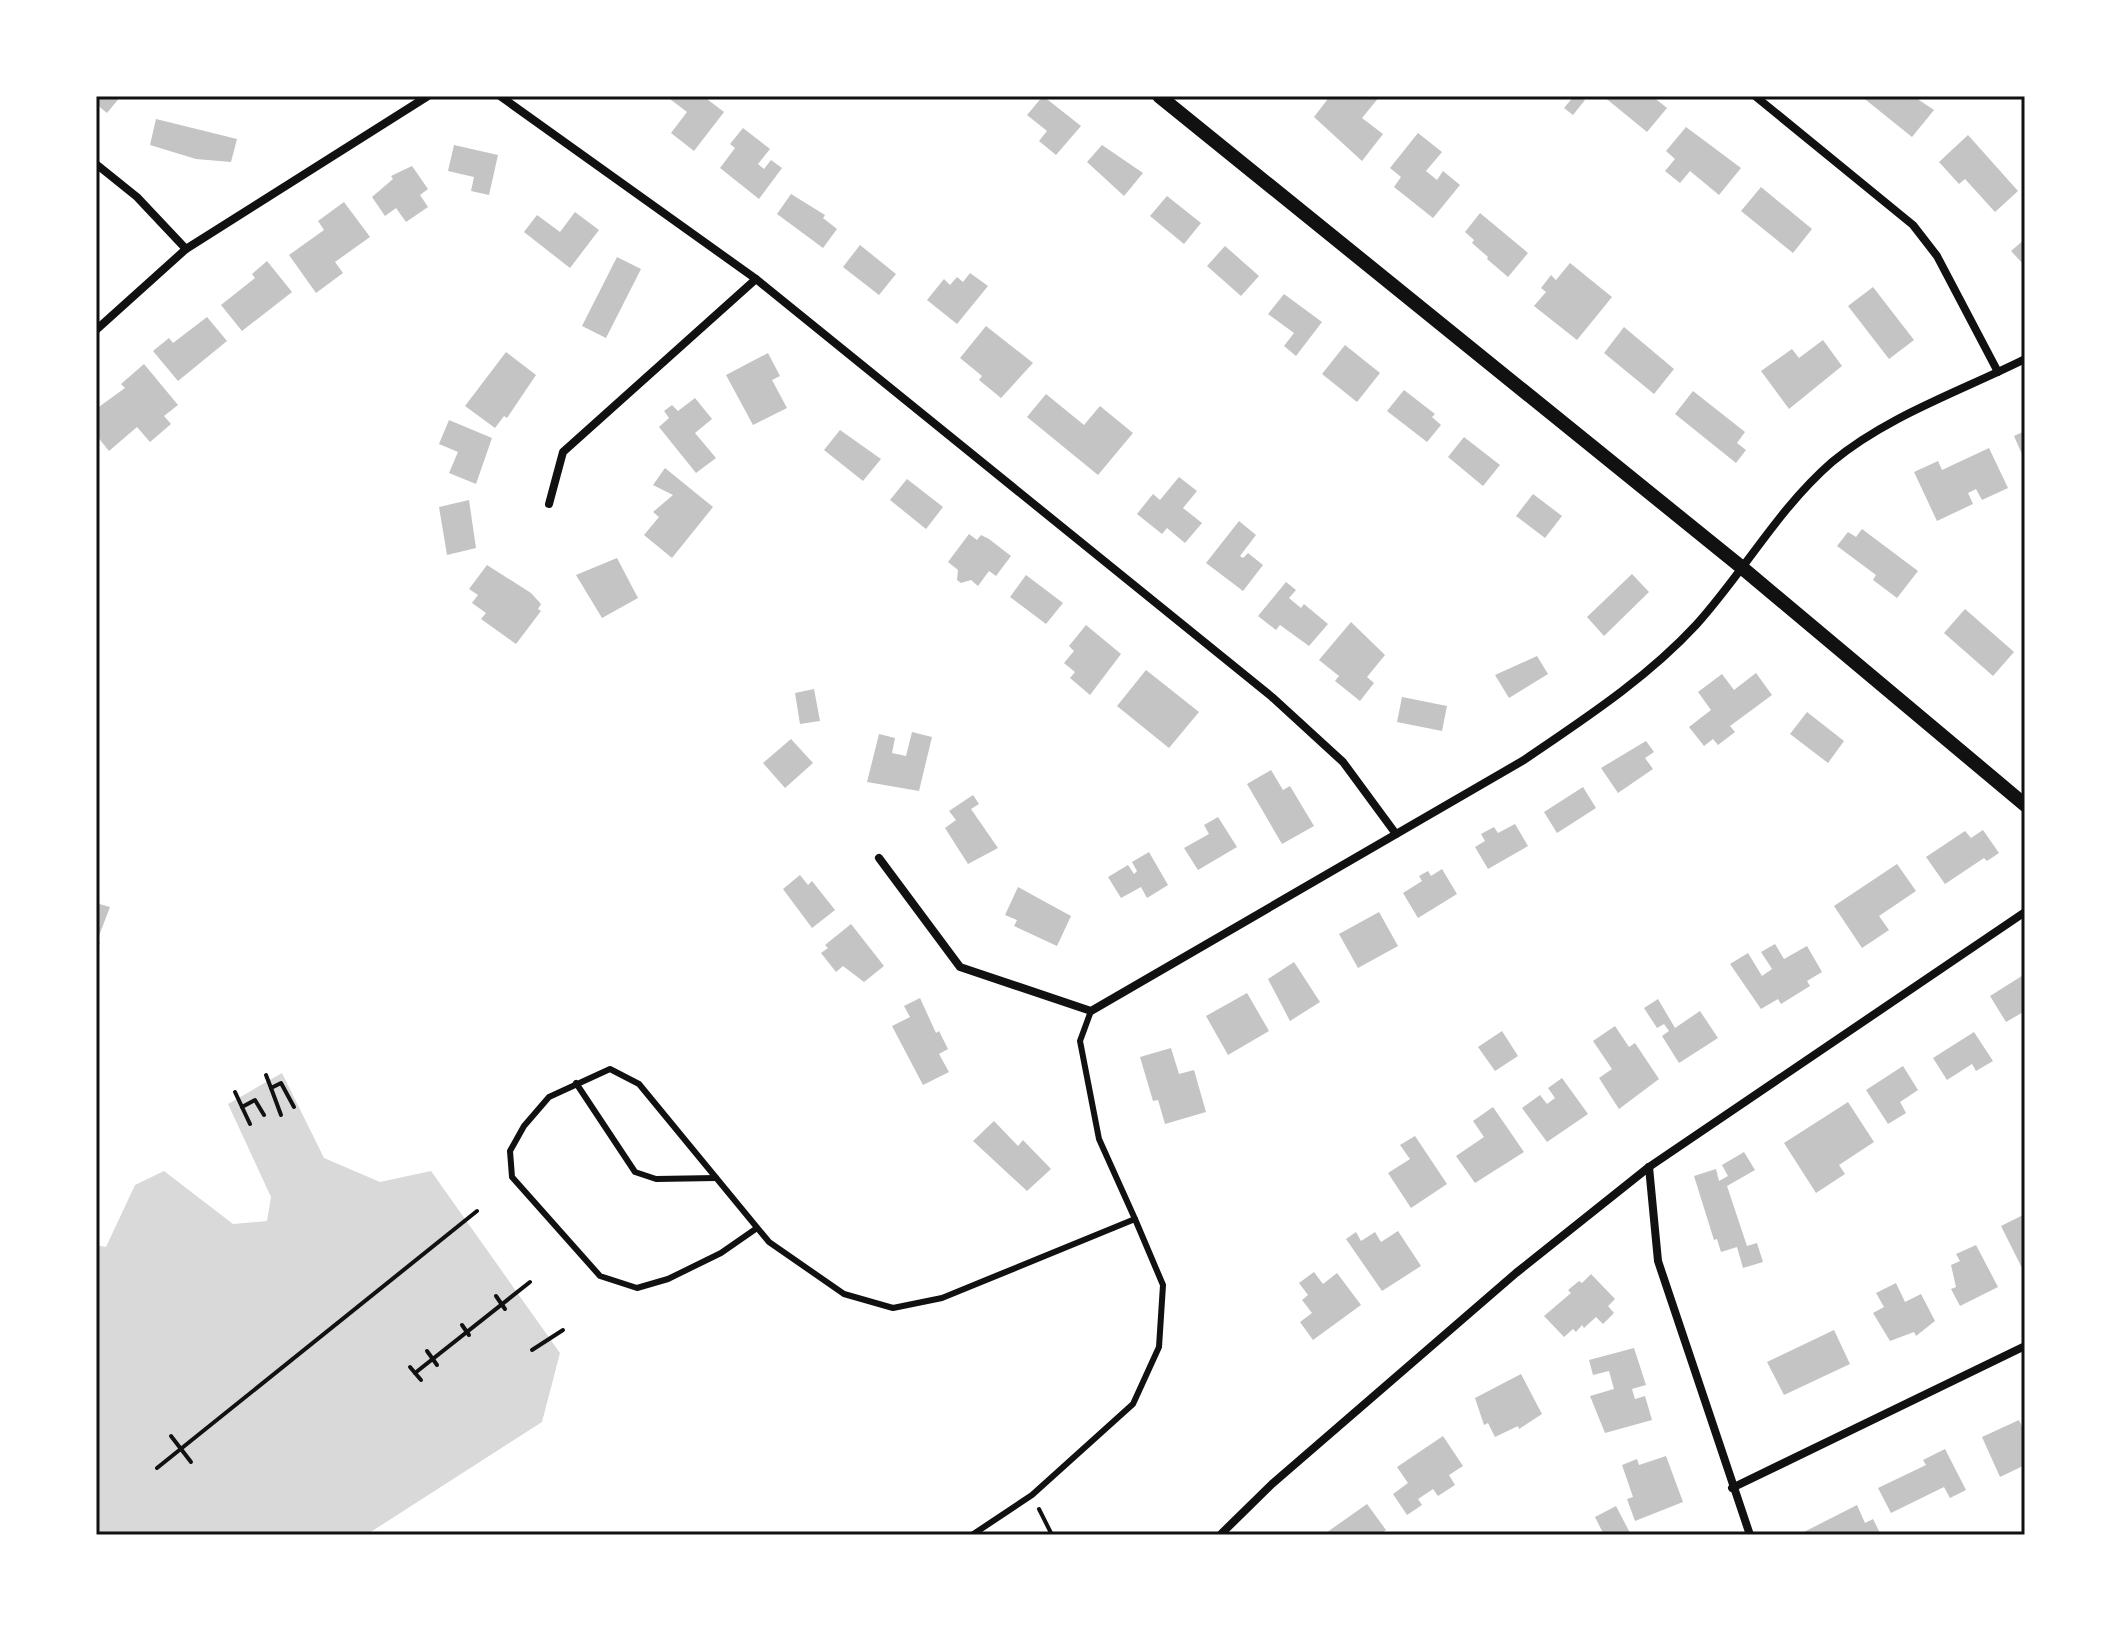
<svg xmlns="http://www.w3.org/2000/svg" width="2121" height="1631" viewBox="0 0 2121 1631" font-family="'Crimson Pro',serif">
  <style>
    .water { fill: #d9d9d9 }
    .building { fill: #c4c4c4 }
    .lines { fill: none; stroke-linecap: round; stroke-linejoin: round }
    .path { stroke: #111; stroke-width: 4 }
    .service { stroke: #111; stroke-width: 6 }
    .minor { stroke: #111; stroke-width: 8 }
    .tertiary { stroke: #111; stroke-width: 14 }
    .neatline { fill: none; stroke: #111; stroke-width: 3 }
  </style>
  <rect width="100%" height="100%" fill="#fff"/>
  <path class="water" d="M282,1073L324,1158L380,1182L431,1171L560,1353L542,1422L366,1535H96V1245L106,1247L135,1185L164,1171L233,1224L267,1221L271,1197L228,1104Z"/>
  <g class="building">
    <path d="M96,96H121L107,113L96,104Z"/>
    <path d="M666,96H703L724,112L694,151L671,133L687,112Z"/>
    <path d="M1043,96L1081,126L1056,155L1039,141L1047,131L1027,115Z"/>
    <path d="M1330,96H1380L1362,118L1383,134L1362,161L1314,117Z"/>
    <path d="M1574,96L1585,100L1573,115L1564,108Z"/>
    <path d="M1603,96H1652L1667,108L1647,132Z"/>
    <path d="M1861,96H1913L1934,110L1912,137Z"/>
    <path d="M156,119L237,139L231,162L196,159L150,145Z"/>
    <path d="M1686,127L1741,168L1719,195L1690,171L1680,183L1665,171L1675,159L1666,151Z"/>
    <path d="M743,128L770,149L758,164L764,169L771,160L782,168L759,199L720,168L735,148L730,144Z"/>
    <path d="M1418,133L1442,152L1426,171L1437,180L1443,171L1460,185L1433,218L1394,187L1401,177L1390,168Z"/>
    <path d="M1968,135L2018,191L1995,212L1965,179L1959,184L1939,162Z"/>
    <path d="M454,145L498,155L489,195L471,191L474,177L448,171Z"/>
    <path d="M1102,145L1143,173L1124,196L1087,162Z"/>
    <path d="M412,166L428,189L420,195L428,207L406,222L396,208L385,216L372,197L393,179L391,176Z"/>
    <path d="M1761,187L1812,229L1793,253L1741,211Z"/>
    <path d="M791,194L825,215L823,218L837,229L823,248L777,214Z"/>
    <path d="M1167,196L1201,223L1184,244L1150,216Z"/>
    <path d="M344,202L370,237L335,262L343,273L316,293L289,255L324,230L318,221Z"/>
    <path d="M575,212L599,230L570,268L524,232L537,215L560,232Z"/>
    <path d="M1480,213L1528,253L1508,277L1487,259L1488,257L1472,243L1474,240L1465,232Z"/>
    <path d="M2025,239V266L2011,251Z"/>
    <path d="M860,245L896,274L879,295L843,267Z"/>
    <path d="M1225,246L1259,276L1241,296L1207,266Z"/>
    <path d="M617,257L641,269L606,338L582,326Z"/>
    <path d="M267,261L292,292L242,331L221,305L255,278L252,274Z"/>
    <path d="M1570,263L1612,297L1577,340L1534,306L1546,292L1541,288L1551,275L1556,280Z"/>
    <path d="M970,273L988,286L957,324L927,300L944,279L950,285L957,277L963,282Z"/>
    <path d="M1873,287L1914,340L1889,359L1848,306Z"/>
    <path d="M1284,294L1322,322L1296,356L1284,346L1294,333L1268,314Z"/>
    <path d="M207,317L227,341L178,381L153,351L169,338L173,343Z"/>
    <path d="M986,326L1033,363L1001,398L979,380L982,376L960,358Z"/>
    <path d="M1624,327L1674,369L1654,394L1604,353Z"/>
    <path d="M1823,340L1842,366L1789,409L1761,371L1792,349L1799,358Z"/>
    <path d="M1345,345L1380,373L1357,402L1322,374Z"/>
    <path d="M506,352L536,375L507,418L504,416L495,428L465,406Z"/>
    <path d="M768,353L780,376L772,380L787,408L753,425L726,375Z"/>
    <path d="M144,364L178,405L164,416L171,424L150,442L137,427L109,451L96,435V409L125,388L121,384Z"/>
    <path d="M1404,390L1435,414L1432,417L1441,425L1427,442L1387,411Z"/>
    <path d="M1693,391L1745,432L1737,443L1746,450L1736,463L1675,414Z"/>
    <path d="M1046,394L1084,425L1100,406L1133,433L1098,475L1027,417Z"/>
    <path d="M695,398L712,419L695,433L716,458L696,473L659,427L669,418L664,411L672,405L678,411Z"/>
    <path d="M449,420L492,438L476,484L449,473L458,452L439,444Z"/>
    <path d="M840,430L881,459L863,481L824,450Z"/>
    <path d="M2025,431V461L2014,436Z"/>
    <path d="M1464,437L1500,465L1483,486L1448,457Z"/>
    <path d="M1989,448L2008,488L1982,500L1976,489L1968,493L1973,504L1937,521L1914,472L1938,461L1942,470Z"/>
    <path d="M665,468L713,507L672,558L644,535L659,517L653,512L673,495L653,485Z"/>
    <path d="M1179,477L1197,491L1183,508L1202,523L1185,543L1167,528L1162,534L1137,514L1153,494L1160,500Z"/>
    <path d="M907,479L943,507L926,529L890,500Z"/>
    <path d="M1533,494L1562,516L1545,538L1516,516Z"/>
    <path d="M469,500L476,548L447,555L439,507Z"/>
    <path d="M1239,521L1256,535L1240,556L1243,558L1248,553L1263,565L1243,591L1206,563Z"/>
    <path d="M1862,529L1918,571L1897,598L1873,580L1876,575L1837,546L1848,532L1856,537Z"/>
    <path d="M969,534L977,540L981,535L989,539L1011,556L996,576L989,571L978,586L971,580L961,583L957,580L958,570L948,562Z"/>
    <path d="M617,558L638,598L602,618L576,575Z"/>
    <path d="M487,565L531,593L541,604L538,609L541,611L516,644L481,619L486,613L472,603L478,595L469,589Z"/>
    <path d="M1632,574L1649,592L1604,636L1587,617Z"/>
    <path d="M1026,575L1063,603L1046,624L1010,597Z"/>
    <path d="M1286,582L1296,590L1289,598L1301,608L1304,604L1328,624L1309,646L1280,625L1276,630L1258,616Z"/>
    <path d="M1965,609L2014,652L1993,676L1944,633Z"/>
    <path d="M1351,622L1385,655L1367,677L1374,683L1360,701L1335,681L1339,676L1319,660Z"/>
    <path d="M1086,625L1121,654L1090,695L1070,678L1075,672L1064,663L1074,651L1069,646Z"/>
    <path d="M1537,656L1548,674L1509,698L1495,675Z"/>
    <path d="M1146,670L1199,712L1169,748L1117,706Z"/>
    <path d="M1756,673L1772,695L1730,726L1735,732L1718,745L1713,739L1704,746L1689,727L1711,710L1698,692L1722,674L1734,690Z"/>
    <path d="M814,689L820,721L800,724L795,693Z"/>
    <path d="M1402,697L1447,706L1442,731L1397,722Z"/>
    <path d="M1807,712L1844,741L1828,763L1790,734Z"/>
    <path d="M912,732L932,737L919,791L867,782L879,734L895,738L892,753L906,756Z"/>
    <path d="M791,739L813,763L785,788L763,763Z"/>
    <path d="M1646,741L1654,752L1645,758L1653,769L1618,793L1601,768Z"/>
    <path d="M1271,770L1283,790L1290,786L1314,826L1282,844L1247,784Z"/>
    <path d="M1583,787L1596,808L1557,833L1544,812Z"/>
    <path d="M973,795L979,804L971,809L998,848L968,864L945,828L956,820L949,811Z"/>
    <path d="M1218,817L1237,847L1198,870L1184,848L1209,834L1204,825Z"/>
    <path d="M1515,824L1528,846L1488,869L1475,847L1485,841L1481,834L1494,827L1498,833Z"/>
    <path d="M1983,830L1999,853L1987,861L1984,858L1945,884L1926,857L1965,831L1971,838Z"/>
    <path d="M1149,852L1168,885L1147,898L1141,887L1121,898L1108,877L1128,865L1134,874L1137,871L1132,862Z"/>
    <path d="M1897,864L1916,891L1879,916L1889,930L1862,948L1834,906Z"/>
    <path d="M1442,869L1457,894L1418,918L1403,893L1422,881L1419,876L1428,871L1431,876Z"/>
    <path d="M800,875L808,885L812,881L835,910L812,928L783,889Z"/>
    <path d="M1018,887L1071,916L1057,946L1014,926L1017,920L1005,915Z"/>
    <path d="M96,903L110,907L97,941L100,942L97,952Z"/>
    <path d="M1379,912L1398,946L1358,968L1339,934Z"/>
    <path d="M851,924L884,966L864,982L843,966L836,972L821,953L828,948L825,945Z"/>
    <path d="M1775,944L1784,959L1807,946L1822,972L1807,981L1810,986L1781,1004L1778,999L1761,1009L1730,964L1748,953L1762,976L1772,969L1761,952Z"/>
    <path d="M1294,962L1320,1002L1290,1021L1268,979Z"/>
    <path d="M2025,974V1011L2006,1022L1990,996Z"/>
    <path d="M1247,993L1269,1031L1228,1055L1206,1016Z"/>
    <path d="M920,998L936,1033L939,1031L948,1049L939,1054L949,1072L923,1085L892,1026L910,1017L904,1006Z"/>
    <path d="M1658,999L1675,1028L1700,1011L1718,1038L1679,1063L1662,1036L1669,1031L1664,1024L1657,1028L1644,1008Z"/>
    <path d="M1615,1026L1629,1047L1635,1043L1659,1079L1619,1109L1599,1078L1612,1069L1593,1041Z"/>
    <path d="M1502,1031L1518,1056L1495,1071L1478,1047Z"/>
    <path d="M1974,1032L1993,1061L1976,1071L1972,1064L1947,1080L1933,1058Z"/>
    <path d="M1171,1048L1179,1074L1194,1070L1206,1112L1165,1124L1158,1100L1153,1101L1140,1057Z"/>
    <path d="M1903,1066L1918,1090L1900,1102L1906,1113L1888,1124L1866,1090Z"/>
    <path d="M1562,1078L1588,1114L1547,1142L1522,1108L1540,1095L1547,1104L1555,1098L1548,1088Z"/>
    <path d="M1848,1102L1874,1142L1839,1165L1845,1174L1816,1193L1784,1143Z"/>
    <path d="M1493,1107L1524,1152L1475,1183L1456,1156L1484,1137L1473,1121Z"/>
    <path d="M994,1121L1018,1146L1023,1140L1051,1169L1027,1191L973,1141Z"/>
    <path d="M1415,1136L1447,1184L1411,1208L1388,1173L1410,1159L1400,1145Z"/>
    <path d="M1744,1152L1755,1170L1727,1186L1747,1246L1757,1243L1763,1262L1743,1268L1737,1247L1721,1252L1717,1239L1714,1240L1694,1176L1716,1169L1719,1181L1728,1176L1722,1165Z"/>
    <path d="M2025,1214V1274L2001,1226Z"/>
    <path d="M1398,1231L1421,1266L1382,1291L1346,1239L1356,1232L1361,1241L1375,1232L1381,1242Z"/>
    <path d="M1976,1245L1998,1287L1960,1306L1951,1289L1956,1287L1951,1265L1960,1261L1956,1254Z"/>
    <path d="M1314,1272L1323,1284L1337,1273L1361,1305L1313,1340L1300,1322L1312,1313L1302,1300L1308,1295L1299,1283Z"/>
    <path d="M1591,1274L1615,1299L1608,1306L1614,1313L1603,1324L1596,1317L1584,1328L1582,1325L1576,1332L1573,1329L1564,1337L1544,1316L1571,1293L1568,1290L1579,1281L1582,1283Z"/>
    <path d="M1896,1283L1905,1302L1921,1294L1935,1321L1916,1336L1914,1332L1890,1341L1873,1313L1884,1307L1876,1293Z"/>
    <path d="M1834,1330L1850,1364L1784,1395L1767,1362Z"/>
    <path d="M1634,1348L1646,1385L1632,1389L1635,1399L1645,1396L1652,1420L1605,1433L1590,1396L1614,1389L1609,1371L1593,1375L1589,1360Z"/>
    <path d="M1521,1374L1542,1414L1519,1429L1518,1426L1495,1437L1488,1423L1484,1425L1475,1398Z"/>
    <path d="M2019,1420L2025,1433V1465L2000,1477L1982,1437Z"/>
    <path d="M1443,1436L1463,1466L1449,1475L1455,1485L1438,1496L1433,1489L1418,1499L1422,1505L1407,1515L1393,1494L1408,1483L1397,1467Z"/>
    <path d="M1945,1449L1966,1490L1950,1498L1944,1487L1891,1513L1878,1488L1926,1465L1923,1460Z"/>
    <path d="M1666,1456L1683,1502L1635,1521L1627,1499L1633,1497L1622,1465L1637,1459L1639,1465Z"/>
    <path d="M1367,1504L1386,1530L1379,1535H1323Z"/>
    <path d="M1857,1505L1865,1523L1873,1519L1881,1535H1798Z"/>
    <path d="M1616,1506L1630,1533L1604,1535L1595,1517Z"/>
  </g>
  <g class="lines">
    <g class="path">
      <path d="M266,1075L271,1088"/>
      <path d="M235,1092L242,1107"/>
      <path d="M281,1115L271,1088L281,1083L294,1107"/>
      <path d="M250,1124L242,1107L255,1100L264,1115"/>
      <path d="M496,1296L505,1309"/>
      <path d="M462,1325L469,1335"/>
      <path d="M532,1350L563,1330"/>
      <path d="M427,1351L437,1365"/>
      <path d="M410,1367L421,1380"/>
      <path d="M415,1373L530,1282"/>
      <path d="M171,1436L191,1462"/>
      <path d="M157,1468L477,1211"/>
      <path d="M1039,1509L1052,1535"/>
    </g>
    <g class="service">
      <path d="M576,1083L635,1172L656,1179L716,1178"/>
      <path d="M757,1228L721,1253L668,1279L637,1288L600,1276L512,1177L510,1151L524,1126L549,1097L610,1069L639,1084L769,1242L844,1294L893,1308L942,1298L1135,1219L1099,1139L1080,1041L1091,1011"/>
      <path d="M972,1535L1032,1495L1133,1404L1159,1347L1163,1285L1135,1219"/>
    </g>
    <g class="minor">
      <path d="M500,96L756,279L1272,697L1343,762L1396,834"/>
      <path d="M1755,96L1913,225L1937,256L1998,372"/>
      <path d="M96,164L137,197L186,249"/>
      <path d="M96,330L186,249L428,96"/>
      <path d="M549,504L563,452L756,279"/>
      <path d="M879,858L960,967L1091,1011L1524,760C1584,719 1646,679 1696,625C1744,572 1777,510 1832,462C1887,416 1961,391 2025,359"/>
      <path d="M1649,1167L1658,1261L1750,1535"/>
      <path d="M1732,1488L2025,1346"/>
      <path d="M1220,1535L1272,1484L1516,1273L1649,1167L2025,912"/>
    </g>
    <path class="tertiary" d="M1159,96L1740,566L2025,805"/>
  </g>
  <rect width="2121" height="1631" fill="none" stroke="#ffffff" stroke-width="196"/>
  <rect x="98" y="98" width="1925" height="1435" class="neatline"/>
</svg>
